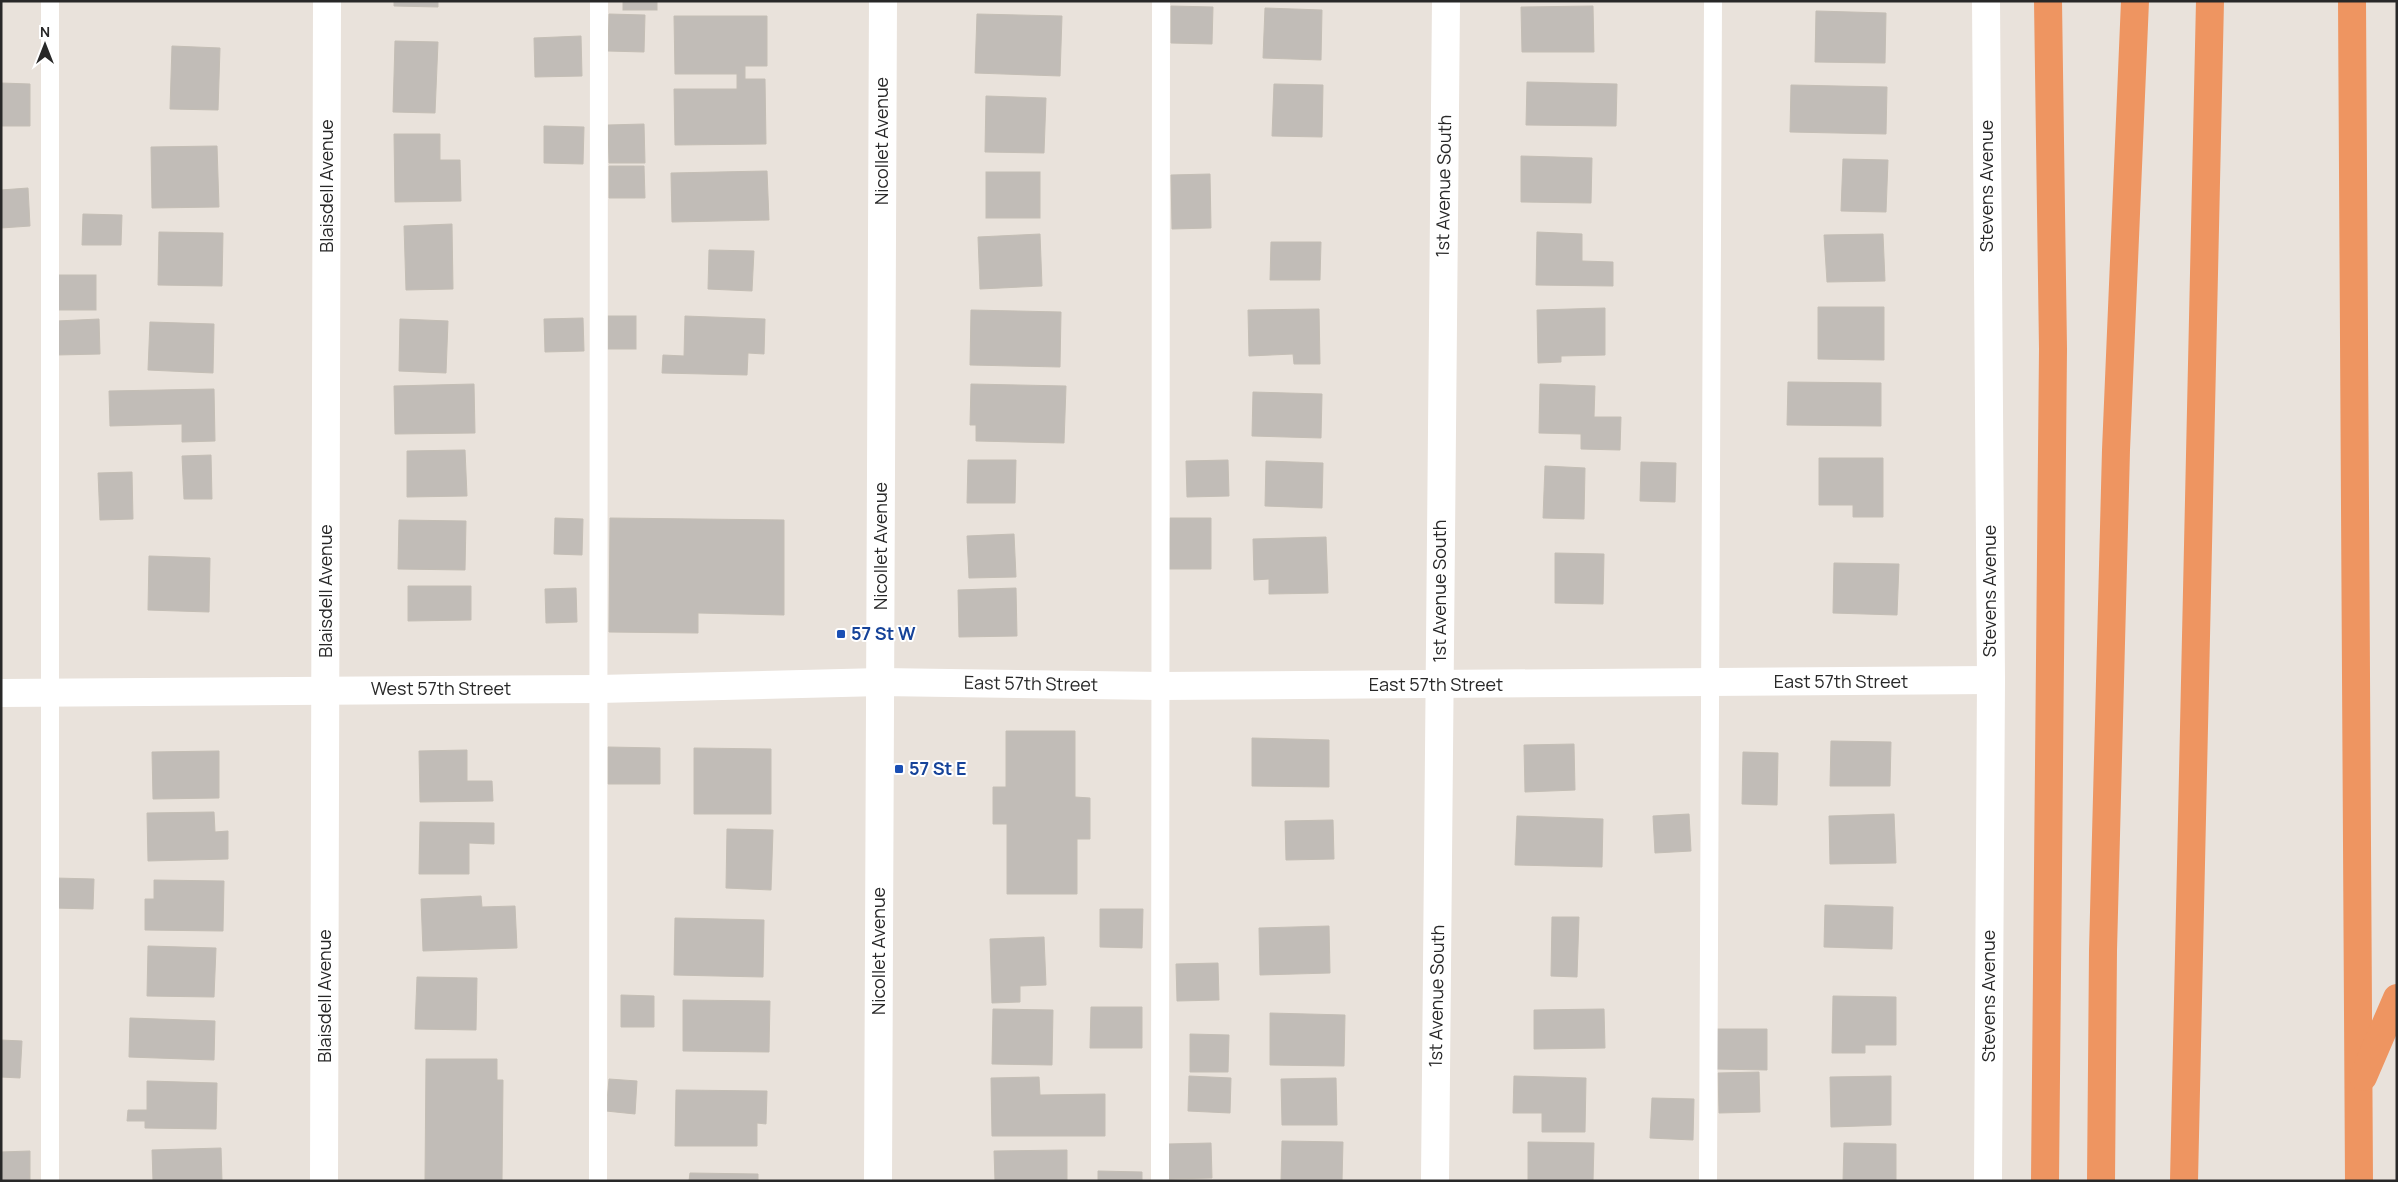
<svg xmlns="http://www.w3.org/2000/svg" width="2398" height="1182" viewBox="0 0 2398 1182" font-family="Manrope,sans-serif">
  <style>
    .building { fill: #c1bcb7; stroke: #c4beb5 }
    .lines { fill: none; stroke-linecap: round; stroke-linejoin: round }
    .service { stroke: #fff; stroke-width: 18 }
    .minor { stroke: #fff; stroke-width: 28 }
    .secondary { stroke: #fff; stroke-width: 28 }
    .motorway { stroke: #ee9561; stroke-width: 28 }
    .transit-dot { fill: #1a4fb4; stroke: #fff; stroke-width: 2 }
    .labels { text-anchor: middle; stroke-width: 4; stroke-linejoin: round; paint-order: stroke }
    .street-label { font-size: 18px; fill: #282828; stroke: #fff }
    .transit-label { font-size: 18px; font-weight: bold; fill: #164399; stroke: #fff; text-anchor: start }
  </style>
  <rect width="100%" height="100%" fill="#e9e2db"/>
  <g class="building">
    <path d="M394,1H438V7L394,6Z"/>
    <rect x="623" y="1" width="34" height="9"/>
    <path d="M1171,6L1213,7L1212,44L1171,43Z"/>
    <path d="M1593,6L1594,52H1522L1521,7Z"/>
    <path d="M1265,8L1322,10L1321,60L1263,58Z"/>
    <path d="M1816,11L1886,13L1885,63L1815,62Z"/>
    <path d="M609,14L645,15L644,52L608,51Z"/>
    <path d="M977,14L1062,16L1060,76L975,73Z"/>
    <path d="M674,16H767V66H745V79H765L766,144L675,145L674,89H737V74H675Z"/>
    <path d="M581,36L582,76L535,77L534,38Z"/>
    <path d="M395,41L438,42L435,113L393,112Z"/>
    <path d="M172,46L220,48L218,110L170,109Z"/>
    <path d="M1527,82L1617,84L1616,126L1526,125Z"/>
    <path d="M1,83L30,84V126H1Z"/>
    <path d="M1274,84L1323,85L1322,137L1272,136Z"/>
    <path d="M1791,85L1887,87L1886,134L1790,132Z"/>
    <path d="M986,96L1046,98L1044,153L985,152Z"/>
    <path d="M644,124L645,163H609L608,125Z"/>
    <path d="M544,126L584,127L583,164L544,163Z"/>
    <path d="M394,134H440V160H460L461,201L395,202Z"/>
    <path d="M217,146L219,207L152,208L151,147Z"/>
    <path d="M1521,156L1592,158L1591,203L1521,202Z"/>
    <path d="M1843,159L1888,160L1886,212L1841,211Z"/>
    <path d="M609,166H644L645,198H609Z"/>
    <path d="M767,171L769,220L672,222L671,173Z"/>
    <rect x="986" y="172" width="54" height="46"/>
    <path d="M1210,174L1211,228L1172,229L1171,175Z"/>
    <path d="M28,188L30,226L1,228V190Z"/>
    <path d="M83,214L122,215L121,245H82Z"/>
    <path d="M452,224L453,289L406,290L404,226Z"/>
    <path d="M159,232L223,233L222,286L158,285Z"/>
    <path d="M1537,232L1582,234V261L1613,262V286L1536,285Z"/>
    <path d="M1040,234L1042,286L980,289L978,237Z"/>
    <path d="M1883,234L1885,281L1827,282L1824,235Z"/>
    <path d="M1271,242H1321L1320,280H1270Z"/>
    <path d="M709,250L754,251L752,291L708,289Z"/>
    <rect x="58" y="275" width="38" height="35"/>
    <path d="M1818,307H1884V360L1818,359Z"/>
    <path d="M1605,308V355L1561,356V362L1538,363L1537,310Z"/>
    <path d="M1319,309L1320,364H1294L1293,354L1249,356L1248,310Z"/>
    <path d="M971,310L1061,312L1060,367L970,365Z"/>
    <rect x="608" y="316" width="28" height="33"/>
    <path d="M685,316L765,319L764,354L748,353L747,375L662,373L663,355L684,356Z"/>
    <path d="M583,318L584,351L545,352L544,319Z"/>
    <path d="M99,319L100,354L57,355V321Z"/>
    <path d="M400,319L448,321L446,373L399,371Z"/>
    <path d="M150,322L214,324L213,373L148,370Z"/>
    <path d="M1788,382L1881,383V426L1787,425Z"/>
    <path d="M474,384L475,433L395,434L394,386Z"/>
    <path d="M971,384L1066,386L1064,443L976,441V425H970Z"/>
    <path d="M1540,384L1595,386L1594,417H1621L1620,450L1581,449V434L1539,433Z"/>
    <path d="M214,389L215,441L182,442V424L110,426L109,391Z"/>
    <path d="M1253,392L1322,394L1321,438L1252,436Z"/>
    <path d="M465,450L467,496L407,497V451Z"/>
    <path d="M211,455L212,499H184L182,456Z"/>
    <path d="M1819,458H1883V517H1853V505H1819Z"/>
    <path d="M968,460H1016L1015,503H967Z"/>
    <path d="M1228,460L1229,496L1187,497L1186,461Z"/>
    <path d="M1266,461L1323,463L1322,508L1265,506Z"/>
    <path d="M1641,462L1676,463L1675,502L1640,501Z"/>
    <path d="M1545,466L1585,468L1584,519L1543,518Z"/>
    <path d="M132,472L133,519L100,520L98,473Z"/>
    <path d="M555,518L583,519L582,555L554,554Z"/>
    <path d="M610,518L784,520V615L698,613V633L609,632Z"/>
    <path d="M1170,518H1211V569H1169Z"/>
    <path d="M399,520L466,521L465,570L398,569Z"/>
    <path d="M1014,534L1016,577L969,578L967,536Z"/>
    <path d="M1326,537L1328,593L1269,594V579L1254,580L1253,539Z"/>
    <path d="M1555,553L1604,554L1603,604L1555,603Z"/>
    <path d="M149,556L210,558L209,612L148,610Z"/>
    <path d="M1834,563L1899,564L1897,615L1833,613Z"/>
    <path d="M408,586H471V620L408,621Z"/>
    <path d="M576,588L577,622L546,623L545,589Z"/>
    <path d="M1016,588L1017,636L959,637L958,590Z"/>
    <path d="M1006,731H1075V797L1090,798V839H1077V894H1007V824H993V787H1006Z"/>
    <path d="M1252,738L1329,740V787L1252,786Z"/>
    <path d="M1831,741L1891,742L1890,786H1830Z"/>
    <path d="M1574,744L1575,790L1525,792L1524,745Z"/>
    <path d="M608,747L660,748V784H608Z"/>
    <path d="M694,748L771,749V814H694Z"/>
    <path d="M467,750V781H492L493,801L420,802L419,751Z"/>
    <path d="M219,751V798L153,799L152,752Z"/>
    <path d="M1743,752L1778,753L1777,805L1742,804Z"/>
    <path d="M214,812L215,832L228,831V859L148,861L147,813Z"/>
    <path d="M1689,814L1691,851L1655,853L1653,816Z"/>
    <path d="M1894,814L1896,863L1830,864L1829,816Z"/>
    <path d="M1517,816L1603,819L1602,867L1515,865Z"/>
    <path d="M1333,820L1334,859L1286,860L1285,821Z"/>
    <path d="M420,822L494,823V844L469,843V874H419Z"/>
    <path d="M727,829L773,830L771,890L726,888Z"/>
    <path d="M55,878L94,879L93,909L54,908Z"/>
    <path d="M154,880L224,881L223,931L145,930V899H154Z"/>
    <path d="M481,896L482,907L515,906L517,948L423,951L421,899Z"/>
    <path d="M1825,905L1893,907L1892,949L1824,947Z"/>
    <path d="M1100,909H1143L1142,948L1100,947Z"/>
    <path d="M1552,917H1579L1577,977L1551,976Z"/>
    <path d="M675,918L764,920L763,977L674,975Z"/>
    <path d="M1329,926L1330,973L1260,975L1259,928Z"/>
    <path d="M1044,937L1046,985L1020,986V1002L992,1003L990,939Z"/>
    <path d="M148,946L216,948L214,997L147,996Z"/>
    <path d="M1218,963L1219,1000L1177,1001L1176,964Z"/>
    <path d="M417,977L477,978L476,1030L415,1029Z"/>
    <path d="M621,995L654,996V1027H621Z"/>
    <path d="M1833,996L1896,997V1045H1865V1053H1832Z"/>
    <path d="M683,1000L770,1001L769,1052L683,1051Z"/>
    <path d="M1091,1007H1142V1048H1090Z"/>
    <path d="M993,1009L1053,1010L1052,1065L992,1064Z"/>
    <path d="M1604,1009L1605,1048L1534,1049V1010Z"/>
    <path d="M1270,1013L1345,1015L1344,1066L1270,1065Z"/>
    <path d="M130,1018L215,1021L214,1060L129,1057Z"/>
    <path d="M1717,1029H1767V1070L1716,1069Z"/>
    <path d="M1190,1034L1229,1035L1228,1072H1190Z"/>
    <path d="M1,1040L22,1041L20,1078L1,1077Z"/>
    <path d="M426,1059H497V1080H503L502,1181H425Z"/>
    <path d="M1759,1072L1760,1112L1719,1113L1718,1073Z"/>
    <path d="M1189,1076L1231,1078L1230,1113L1188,1111Z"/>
    <path d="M1514,1076L1586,1078L1585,1132H1542V1113H1513Z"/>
    <path d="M1891,1076V1125L1831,1127L1830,1077Z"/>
    <path d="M1039,1077L1040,1095L1105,1094V1136H992L991,1078Z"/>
    <path d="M1336,1078L1337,1125H1282L1281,1079Z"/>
    <path d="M609,1079L637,1081L635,1114L606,1111Z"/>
    <path d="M147,1081L217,1083L216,1129L145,1128V1121H127L128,1110H147Z"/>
    <path d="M676,1090L767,1091L766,1124L757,1123V1146H675Z"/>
    <path d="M1652,1098L1694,1099L1693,1140L1650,1138Z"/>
    <path d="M1282,1141L1343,1142L1342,1181H1281Z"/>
    <path d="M1528,1142L1594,1143L1593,1181H1528Z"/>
    <path d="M1211,1143L1212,1178L1169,1179L1168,1144Z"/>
    <path d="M1844,1143L1896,1144V1181H1843Z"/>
    <path d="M221,1148L222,1181H153L152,1150Z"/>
    <path d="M1067,1150V1181H995L994,1151Z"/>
    <path d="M30,1151V1181H1V1152Z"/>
    <path d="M1098,1171L1142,1172V1181H1098Z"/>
    <path d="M690,1173L758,1174V1181H689Z"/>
  </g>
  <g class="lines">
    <g class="service">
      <path d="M50,1V1181"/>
      <path d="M598,1181L599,1"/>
      <path d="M1160,1181L1161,1"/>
      <path d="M1708,1181L1713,1"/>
    </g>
    <g class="minor">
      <path d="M1986,1L1991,680L1988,1181"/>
      <path d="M1,693L599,689L881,682L1161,686L1991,680"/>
      <path d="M324,1181L327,1"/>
      <path d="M1435,1181L1446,1"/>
    </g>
    <path class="secondary" d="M878,1181L883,1"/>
    <g class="motorway">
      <path d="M2352,1L2359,1181"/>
      <path d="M2363,1077L2397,998"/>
      <path d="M2045,1181L2053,349L2048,1"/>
      <path d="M2101,1181L2103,951L2116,450L2135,1"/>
      <path d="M2184,1181L2210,1"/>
    </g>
  </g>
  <g class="transit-dot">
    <rect x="836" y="629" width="10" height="10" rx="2.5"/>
    <rect x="894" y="764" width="10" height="10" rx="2.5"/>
  </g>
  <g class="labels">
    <g class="street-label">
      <text transform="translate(882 141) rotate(-90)" y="6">Nicollet Avenue</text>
      <text transform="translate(327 186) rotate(-90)" y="6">Blaisdell Avenue</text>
      <text transform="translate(1444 186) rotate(-89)" y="6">1st Avenue South</text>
      <text transform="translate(1987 186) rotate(-90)" y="6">Stevens Avenue</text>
      <text transform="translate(881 546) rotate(-90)" y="6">Nicollet Avenue</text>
      <text transform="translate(326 591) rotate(-90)" y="6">Blaisdell Avenue</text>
      <text transform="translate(1440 591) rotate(-90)" y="6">1st Avenue South</text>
      <text transform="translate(1990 591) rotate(-90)" y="6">Stevens Avenue</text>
      <text x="1841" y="688">East 57th Street</text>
      <text transform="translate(1031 684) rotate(1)" y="6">East 57th Street</text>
      <text x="1436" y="691">East 57th Street</text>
      <text x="441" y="695">West 57th Street</text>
      <text transform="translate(879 951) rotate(-90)" y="6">Nicollet Avenue</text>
      <text transform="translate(325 996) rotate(-90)" y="6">Blaisdell Avenue</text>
      <text transform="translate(1437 996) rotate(-89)" y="6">1st Avenue South</text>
      <text transform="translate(1989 996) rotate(-90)" y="6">Stevens Avenue</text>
    </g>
    <g class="transit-label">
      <text x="851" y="640">57 St W</text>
      <text x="909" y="775">57 St E</text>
    </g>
  </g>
  <rect width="2398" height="1182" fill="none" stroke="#282828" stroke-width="5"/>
  <g transform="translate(45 45)" stroke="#ffffff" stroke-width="4" paint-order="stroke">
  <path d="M0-4L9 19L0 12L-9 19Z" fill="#282828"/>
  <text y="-8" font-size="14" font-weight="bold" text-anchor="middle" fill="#282828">N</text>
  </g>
</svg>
